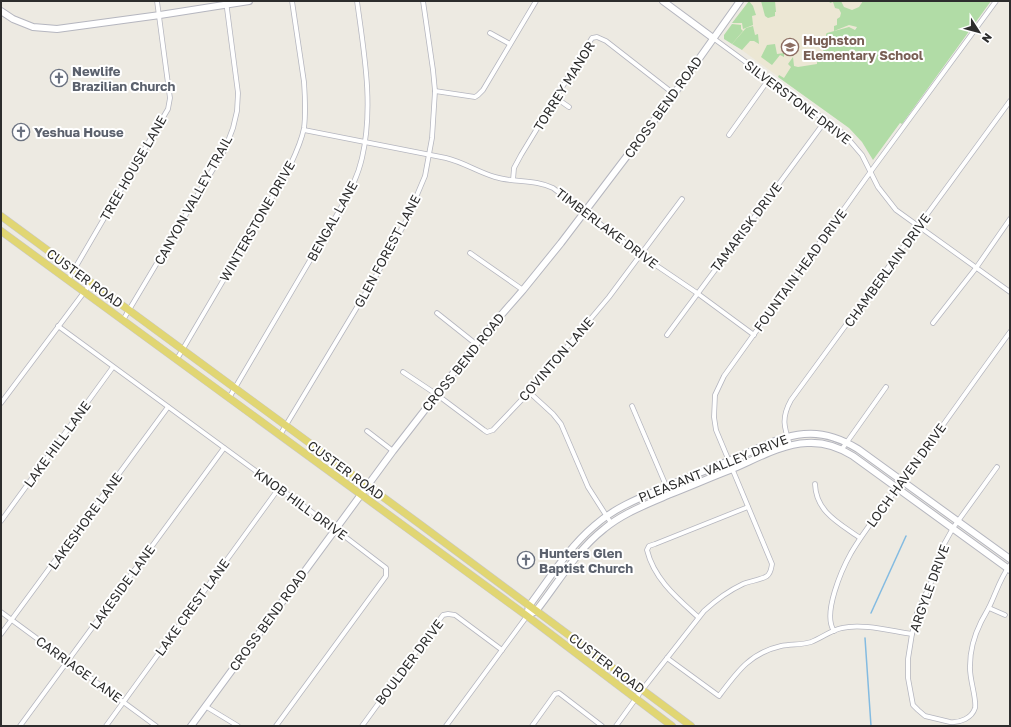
<svg xmlns="http://www.w3.org/2000/svg" width="1011" height="727" viewBox="0 0 1011 727" font-family="'Golos Text',sans-serif">
  <style>
    .education { fill: #ece7d4 }
    .green { fill: #b1dca6 }
    .lines { fill: none; stroke-linecap: round; stroke-linejoin: round }
    .stream { stroke: #83bbe1; stroke-width: 1.5 }
    .street-casing { stroke: #b5b6bf; stroke-width: 5.5 }
    .secondary-casing { stroke: #b5b6bf; stroke-width: 8 }
    .primary-casing { stroke: #c8c8c8; stroke-width: 8 }
    .street { stroke: #fff; stroke-width: 4 }
    .secondary { stroke: #fff; stroke-width: 6 }
    .primary { stroke: #e1d673; stroke-width: 7 }
    .labels { text-anchor: middle; stroke-width: 4; stroke-linejoin: round; paint-order: stroke }
    .education-label { font-size: 13px; font-weight: bold; fill: #785e54; stroke: #fff; text-anchor: start }
    .worship-label { font-size: 13px; font-weight: bold; fill: #5b616d; stroke: #fff; text-anchor: start }
    .street-label { font-size: 13px; fill: #2d2d2d; stroke: #fff }
  </style>
  <rect width="100%" height="100%" fill="#edeae2"/>
  <path class="education" d="M749,1H875L806,97L724,37Z"/>
  <g class="green">
    <path d="M749,1L753,6L756,15L752,16L753,25L743,29L742,23H732Z"/>
    <path d="M761,1H775L776,12H775V16L768,18L765,16Z"/>
    <path d="M829,1H841L844,7L852,10L859,7L863,1H991L902,124L900,123L873,160L862,142L849,128L778,77L779,75L784,78L791,67L788,64L793,57L794,66L798,67L817,64V59L821,58L824,55L822,43H827L826,34L827,33L849,27L855,30L857,27L849,25L834,31V26L837,25V19L840,17L841,13L839,9L835,8L833,2L830,3Z"/>
    <path d="M732,24L741,25V29L743,31L732,44L724,39V35Z"/>
    <path d="M753,26L755,35L758,34L759,44L754,41H750L742,50L732,44L746,28Z"/>
    <path d="M775,44L777,54L784,53V57L780,55L772,65L761,57L767,45Z"/>
  </g>
  <g class="lines">
    <g class="stream">
      <path d="M871,613L906,536"/>
      <path d="M865,638L871,726"/>
    </g>
    <defs>
      <g id="street">
        <path d="M490,33L510,44"/>
        <path d="M713,38L844,134L862,155L878,187L896,210L1010,292"/>
        <path d="M435,91L475,97L478,95L483,90L536,1"/>
        <path d="M556,98L569,107"/>
        <path d="M304,130L446,158C463,162 478,172 495,177C515,183 535,179 553,188L641,255L697,293L754,335"/>
        <path d="M729,135L769,79"/>
        <path d="M513,180L514,168L521,155L592,38L597,37L606,41L674,94"/>
        <path d="M470,253L523,290"/>
        <path d="M68,280L168,109L170,98L169,91L157,1"/>
        <path d="M437,313L476,344"/>
        <path d="M123,320L225,149L233,128L237,111L238,93L226,1"/>
        <path d="M933,323L976,268L1010,219"/>
        <path d="M58,326L335,529L386,568V576L276,726"/>
        <path d="M667,335L826,120"/>
        <path d="M177,359L287,172C293,159 301,144 304,128C306,113 305,97 304,82L292,1"/>
        <path d="M403,372L436,394L484,430L487,432L493,430L529,392L609,297L682,199"/>
        <path d="M529,392L553,414L561,424L588,487L611,523"/>
        <path d="M229,398L342,206C350,191 358,176 362,158C374,106 364,53 357,1"/>
        <path d="M1,403L91,283"/>
        <path d="M632,406L670,495"/>
        <path d="M367,431L393,451"/>
        <path d="M280,435L377,274L406,221L425,176L432,138L435,91L433,70L423,1"/>
        <path d="M790,445C784,427 781,418 791,400L1010,101"/>
        <path d="M842,449L886,387"/>
        <path d="M997,467L953,528L943,546L938,561L934,576L917,613L912,634L908,659V678L913,705L918,710L925,716L950,722C960,723 972,718 975,708C977,699 969,678 970,666C970,651 974,636 981,622C984,616 988,610 991,603C997,590 1001,577 1010,565"/>
        <path d="M815,484C816,512 839,523 860,538"/>
        <path d="M1,521L113,367"/>
        <path d="M989,608L1005,615"/>
        <path d="M1,612L156,726"/>
        <path d="M698,617C677,598 654,579 647,550L649,546L655,544L748,507"/>
        <path d="M834,631C822,614 842,569 851,553C867,526 887,502 906,477C940,429 975,380 1010,332"/>
        <path d="M1,634L168,407"/>
        <path d="M667,658L719,696C737,672 750,653 781,646C791,644 802,645 811,642C822,638 831,630 842,628C862,623 891,631 912,634"/>
        <path d="M205,706L238,726"/>
        <path d="M20,726L224,448"/>
        <path d="M106,726L279,488"/>
        <path d="M362,726L443,615L448,614L455,615L502,650"/>
        <path d="M446,726L527,616"/>
        <path d="M532,726L555,694L559,693L602,726"/>
        <path d="M616,726L642,690L704,611C716,600 728,591 743,584C750,581 761,580 767,576C771,573 771,569 772,564L734,473L716,430L714,417L715,395L724,376L874,167L996,1"/>
      </g>
      <g id="secondary">
        <path d="M663,1L713,38"/>
        <path d="M1,11L13,19L33,27L57,29L160,15L249,1"/>
        <path d="M527,616L529,606C550,578 568,548 594,526C614,508 639,498 663,488C686,478 710,469 733,459C756,450 779,436 804,434C824,432 842,439 858,449L1010,559"/>
        <path d="M527,616L536,611C558,583 576,551 604,529C623,513 646,505 668,495C689,487 709,478 730,470C754,460 781,444 807,443C824,442 839,447 853,456L1010,570"/>
        <path d="M191,726L393,451L476,344L523,290L561,243L674,94L740,1"/>
      </g>
      <g id="primary">
        <path d="M1,216L421,525L691,726"/>
        <path d="M1,231L527,616L672,726"/>
      </g>
    </defs>
    <use href="#street" class="street-casing"/>
    <use href="#secondary" class="secondary-casing"/>
    <use href="#primary" class="primary-casing"/>
    <use href="#street" class="street"/>
    <use href="#secondary" class="secondary"/>
    <use href="#primary" class="primary"/>
  </g>
  <defs>
    <symbol id="school-ring" viewBox="-11 -11 22 22"><circle r="9.5" fill="#fff" stroke="#8d6e63" stroke-width="1.5"/><path d="M0-5L7-2L0 1L-7-2ZM-4 1L0 2.5L4 1V4Q0 6-4 4Z" fill="#8d6e63"/></symbol>
    <symbol id="church-ring" viewBox="-11 -11 22 22"><circle r="9.5" fill="#fff" stroke="#6b7280" stroke-width="1.5"/><path d="M-1.2-6h2.4v3.5h3.3v2.4h-3.3V6h-2.4V-.1h-3.3v-2.4h3.3Z" fill="#6b7280"/></symbol>
  </defs>
  <g fill-rule="evenodd">
    <use href="#school-ring" x="780" y="37" width="20" height="20"/>
    <use href="#church-ring" x="49" y="68" width="20" height="20"/>
    <use href="#church-ring" x="11" y="122" width="20" height="20"/>
    <use href="#church-ring" x="516" y="550" width="20" height="20"/>
  </g>
  <g class="labels">
    <g class="education-label">
      <text x="803" y="45">Hughston<tspan x="803" dy="15">Elementary School</tspan></text>
    </g>
    <g class="worship-label">
      <text x="72" y="76">Newlife<tspan x="72" dy="15">Brazilian Church</tspan></text>
      <text x="34" y="137">Yeshua House</text>
      <text x="539" y="558">Hunters Glen<tspan x="539" dy="15">Baptist Church</tspan></text>
    </g>
    <g class="street-label">
      <text transform="translate(564 86) rotate(-58)" y="5">TORREY MANOR</text>
      <text transform="translate(798 102) rotate(37)" y="5">SILVERSTONE DRIVE</text>
      <text transform="translate(663 107) rotate(-54)" y="5">CROSS BEND ROAD</text>
      <text transform="translate(133 168) rotate(-60)" y="5">TREE HOUSE LANE</text>
      <text transform="translate(193 200) rotate(-61)" y="5">CANYON VALLEY TRAIL</text>
      <text transform="translate(257 221) rotate(-60)" y="5">WINTERSTONE DRIVE</text>
      <text transform="translate(332 221) rotate(-61)" y="5">BENGAL LANE</text>
      <text transform="translate(746 227) rotate(-53)" y="5">TAMARISK DRIVE</text>
      <text transform="translate(607 228) rotate(37)" y="5">TIMBERLAKE DRIVE</text>
      <text transform="translate(387 251) rotate(-62)" y="5">GLEN FOREST LANE</text>
      <text transform="translate(800 270) rotate(-54)" y="5">FOUNTAIN HEAD DRIVE</text>
      <text transform="translate(887 270) rotate(-54)" y="5">CHAMBERLAIN DRIVE</text>
      <text transform="translate(85 278) rotate(36)" y="5">CUSTER ROAD</text>
      <text transform="translate(556 359) rotate(-49)" y="5">COVINTON LANE</text>
      <text transform="translate(463 362) rotate(-51)" y="5">CROSS BEND ROAD</text>
      <text transform="translate(57 444) rotate(-54)" y="5">LAKE HILL LANE</text>
      <text transform="translate(713 468) rotate(-22)" y="5">PLEASANT VALLEY DRIVE</text>
      <text transform="translate(346 470) rotate(36)" y="5">CUSTER ROAD</text>
      <text transform="translate(906 475) rotate(-54)" y="5">LOCH HAVEN DRIVE</text>
      <text transform="translate(301 504) rotate(36)" y="5">KNOB HILL DRIVE</text>
      <text transform="translate(85 521) rotate(-54)" y="5">LAKESHORE LANE</text>
      <text transform="translate(122 587) rotate(-54)" y="5">LAKESIDE LANE</text>
      <text transform="translate(929 588) rotate(-70)" y="5">ARGYLE DRIVE</text>
      <text transform="translate(192 607) rotate(-54)" y="5">LAKE CREST LANE</text>
      <text transform="translate(268 620) rotate(-54)" y="5">CROSS BEND ROAD</text>
      <text transform="translate(409 662) rotate(-53)" y="5">BOULDER DRIVE</text>
      <text transform="translate(607 663) rotate(37)" y="5">CUSTER ROAD</text>
      <text transform="translate(79 669) rotate(36)" y="5">CARRIAGE LANE</text>
    </g>
  </g>
  <rect width="1011" height="727" fill="none" stroke="#2d2d2d" stroke-width="4"/>
  <g transform="translate(979 32) rotate(126)" stroke="#ffffff" stroke-width="3" paint-order="stroke">
  <path d="M0-3L7 15L0 10L-7 15Z" fill="#2d2d2d"/>
  <text y="-6" font-size="11" font-weight="bold" text-anchor="middle" fill="#2d2d2d">N</text>
  </g>
</svg>
